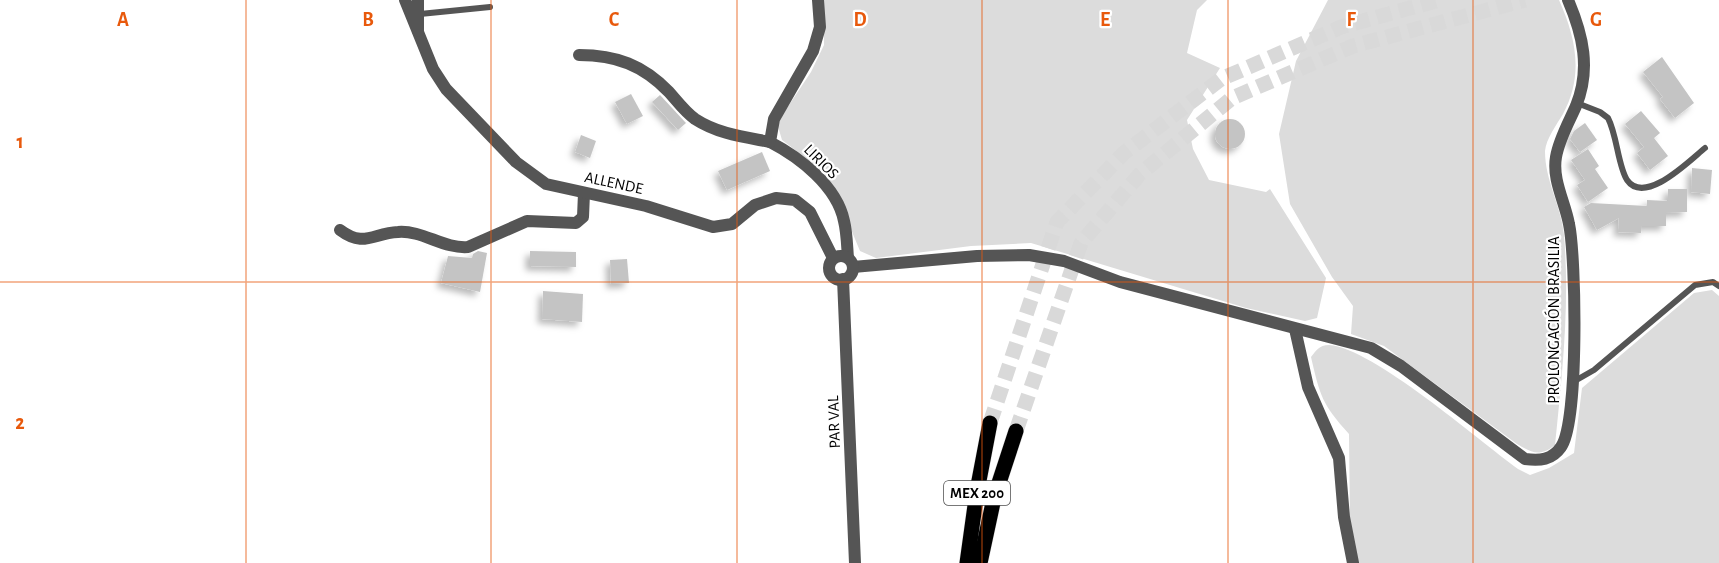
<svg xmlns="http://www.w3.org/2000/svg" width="1719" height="563" viewBox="0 0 1719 563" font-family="'Alegreya Sans',sans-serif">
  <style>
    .green { fill: #dcdcdc }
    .building { fill: #c4c4c4; filter: url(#shadow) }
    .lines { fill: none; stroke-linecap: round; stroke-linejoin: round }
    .primary-tunnel { stroke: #d9d9d9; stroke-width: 15; stroke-dasharray: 15 8; stroke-linecap: butt }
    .primary-casing { stroke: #dbdbdb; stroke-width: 16 }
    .service { stroke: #555; stroke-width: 6 }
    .minor { stroke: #555; stroke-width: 12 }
    .tertiary { stroke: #555; stroke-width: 12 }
    .primary { stroke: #000; stroke-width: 15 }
    .grid { fill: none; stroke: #e8590c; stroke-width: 1.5; stroke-opacity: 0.55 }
    .labels { text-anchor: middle; stroke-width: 4.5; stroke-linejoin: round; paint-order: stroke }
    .shield { fill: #fff; stroke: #4c4c4c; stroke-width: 1.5 }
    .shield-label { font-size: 15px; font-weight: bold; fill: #000 }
    .street-label { font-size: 16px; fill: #000; stroke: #fff }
    .grid-label { font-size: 20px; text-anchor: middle; font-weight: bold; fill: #e8590c; stroke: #fff; stroke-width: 4.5; stroke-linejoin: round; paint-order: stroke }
  </style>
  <defs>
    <filter id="shadow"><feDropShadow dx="-4.5" dy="4.5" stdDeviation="3" flood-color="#0004"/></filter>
  </defs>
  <rect width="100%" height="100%" fill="#fff"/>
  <g class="green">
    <path d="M824,0H1207L1197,10L1187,53L1220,68L1187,120L1193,149L1209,180L1266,192L1270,189L1326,278L1317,318L1305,321L1246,308L1031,243L971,246L876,258L860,251L838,198L811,162L782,140L777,123L811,72L824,45Z"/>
    <path d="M1328,0H1559C1576,38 1584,75 1563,114C1557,124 1546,139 1545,151C1545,181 1561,205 1564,235C1570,305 1562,376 1555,445C1540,457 1532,453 1517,444L1384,346L1351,334L1353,306L1332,277L1290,204L1279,134L1296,61Z"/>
    <path d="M1712,290L1719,296V563H1357L1350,526L1349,434C1322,404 1320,396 1311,357C1316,351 1319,345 1329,345C1373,348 1478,440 1518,469L1530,475L1549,468L1574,453L1582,388L1694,293Z"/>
  </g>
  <g class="building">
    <path d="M1662,57L1694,103L1675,118L1660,99L1663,97L1643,72Z"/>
    <path d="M631,94L643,116L627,124L615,102Z"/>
    <path d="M660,95L686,123L678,130L652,102Z"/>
    <path d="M1641,111L1660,133L1654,138L1668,156L1650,170L1637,153L1644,147L1625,124Z"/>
    <circle cx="1230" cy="134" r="15"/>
    <path d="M1585,123L1597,140L1580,152L1570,139L1574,131Z"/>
    <path d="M581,135L596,141L590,158L575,152Z"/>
    <path d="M1588,149L1599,166L1595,169L1608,188L1588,202L1577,185L1585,180L1571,160Z"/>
    <path d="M762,152L770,171L727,190L718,171Z"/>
    <path d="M1692,168L1712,170L1710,194L1691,192Z"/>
    <path d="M1668,189H1687V212L1666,213V226H1642L1641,233L1618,232L1619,218L1597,230L1584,207L1591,203L1647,206V200L1668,201Z"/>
    <path d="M478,251L487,253L480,292L441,283L448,256L472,258L473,254Z"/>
    <path d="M530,251L576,252V267L530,266Z"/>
    <path d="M627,259L629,283L611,284L610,260Z"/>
    <path d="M543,291L583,294L582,322L542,319Z"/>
  </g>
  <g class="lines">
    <g class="primary-tunnel">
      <path d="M990,423L1057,222L1124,153L1221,79L1341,27L1439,0"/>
      <path d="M1016,431L1081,243L1140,174L1232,98L1353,46L1525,0"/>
    </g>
    <defs>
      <g id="primary">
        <path d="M967,563L977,491L990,423"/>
        <path d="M980,563L994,498L1016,431"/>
      </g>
    </defs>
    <use href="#primary" class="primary-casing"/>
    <g class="service">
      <path d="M420,14L490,7"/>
      <path d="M1577,103L1600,112L1608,118C1617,135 1618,166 1627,180C1645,206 1690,160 1705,148"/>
      <path d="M1573,382L1594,370L1695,285L1713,282L1719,286"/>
    </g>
    <g class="minor">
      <path d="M818,0L820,27L813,51L774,119L770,142C799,157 837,186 844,221C847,233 847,246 848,258"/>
      <path d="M579,55C616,55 643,65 669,92C677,101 685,112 695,119C718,134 744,137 770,142"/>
      <path d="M340,230C364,248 373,233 398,232C422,230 444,249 468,247L527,221L576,223L583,217L584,193"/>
      <path d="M853,267L977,256L1029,255L1064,261L1120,282L1371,348L1401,366L1525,459C1540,461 1552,460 1561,447C1579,422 1576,257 1569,224C1565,202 1552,180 1556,157C1559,139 1569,122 1576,106C1591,69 1583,35 1568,0"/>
      <path d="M1295,329L1308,387L1339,458L1344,517L1353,563"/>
    </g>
    <g class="tertiary">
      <path d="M405,0L433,69L446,89L516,162L546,184L646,206L713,227L732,224L755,205L776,198L795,200L810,212L833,258"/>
      <path d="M418,31V0"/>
      <circle cx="841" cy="268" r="12"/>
      <path d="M843,279L855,563"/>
    </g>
    <use href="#primary" class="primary"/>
  </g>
  <path class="grid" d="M246,0V563M491,0V563M737,0V563M982,0V563M1228,0V563M1473,0V563M0,282H1719"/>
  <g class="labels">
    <rect class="shield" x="944" y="481" width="66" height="24" rx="4.5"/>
    <g class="shield-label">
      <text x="977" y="498">MEX 200</text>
    </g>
    <g class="street-label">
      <text transform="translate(822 161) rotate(45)" y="6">LIRIOS</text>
      <text transform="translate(614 182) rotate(12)" y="6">ALLENDE</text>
      <text transform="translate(1553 320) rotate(-90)" y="6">PROLONGACIÓN BRASILIA</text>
      <text transform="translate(833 422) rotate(-92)" y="6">PAR VAL</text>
    </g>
  </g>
  <g class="grid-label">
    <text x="123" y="26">A</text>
    <text x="368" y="26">B</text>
    <text x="614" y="26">C</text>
    <text x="860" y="26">D</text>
    <text x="1105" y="26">E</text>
    <text x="1351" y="26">F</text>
    <text x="1596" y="26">G</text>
    <text x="20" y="148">1</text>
    <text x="20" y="429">2</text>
  </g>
</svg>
